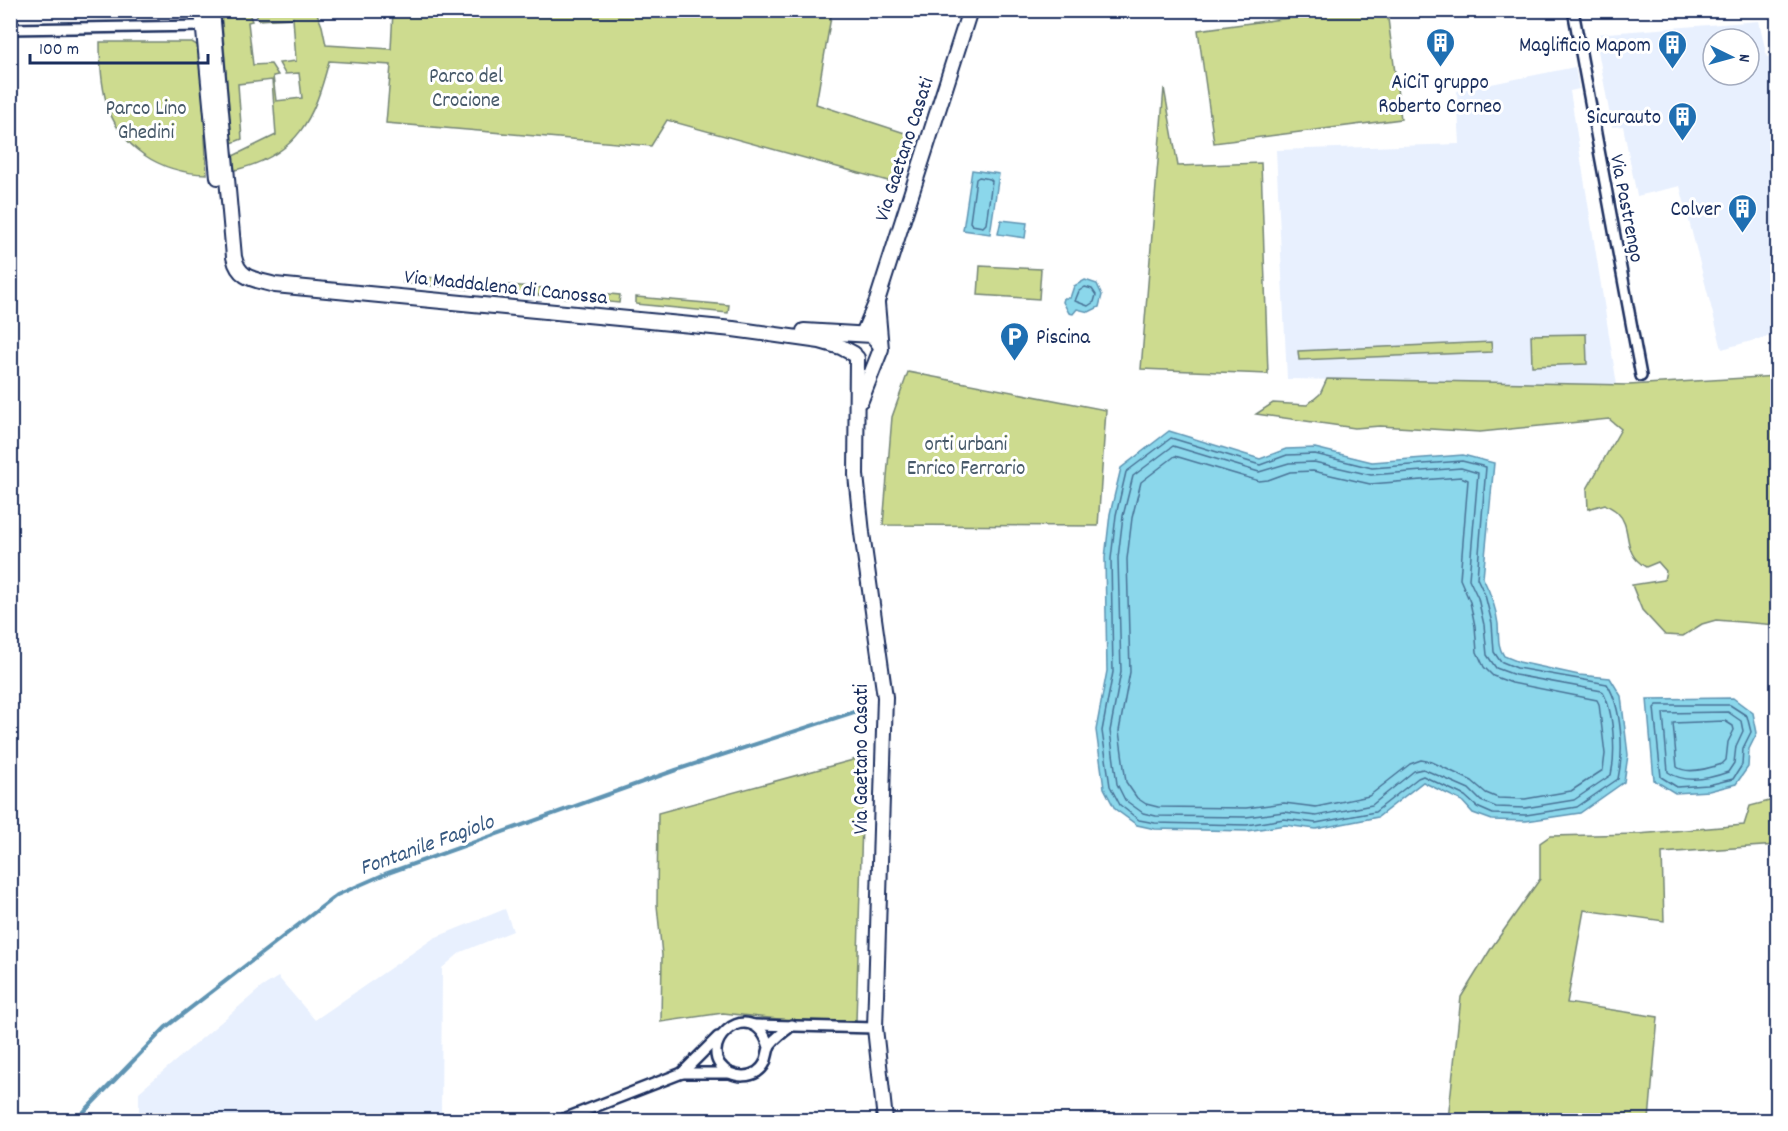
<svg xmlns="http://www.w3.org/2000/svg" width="1788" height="1131" viewBox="0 0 1788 1131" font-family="Dekko,sans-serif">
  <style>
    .built { fill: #e8f0fe; fill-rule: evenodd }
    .green { fill: #cddb8f; stroke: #748576; stroke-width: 1.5 }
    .water { fill: #8bd7eb; stroke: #5e94b3; stroke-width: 1.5 }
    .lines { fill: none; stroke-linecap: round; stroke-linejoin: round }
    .shore { stroke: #487296; stroke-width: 1.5 }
    .stream { stroke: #5e94b3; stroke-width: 4 }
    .street-casing { stroke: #1b2f5e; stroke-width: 14 }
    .secondary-casing { stroke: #1b2f5e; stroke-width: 18 }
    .street { stroke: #fff; stroke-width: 9 }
    .secondary { stroke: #fff; stroke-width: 14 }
    .labels { text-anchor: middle; stroke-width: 6; stroke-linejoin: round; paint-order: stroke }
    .poi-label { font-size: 21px; fill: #1b2f5e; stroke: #fff; text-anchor: end }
    .park-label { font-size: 21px; fill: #485a6a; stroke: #fff }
    .street-label { font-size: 21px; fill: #1b2f5e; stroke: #fff }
    .water-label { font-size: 22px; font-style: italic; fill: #375981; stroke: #fff }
  </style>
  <rect width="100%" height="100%" fill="#fff"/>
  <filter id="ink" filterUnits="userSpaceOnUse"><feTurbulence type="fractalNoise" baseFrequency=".0167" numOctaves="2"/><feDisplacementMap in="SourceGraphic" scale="12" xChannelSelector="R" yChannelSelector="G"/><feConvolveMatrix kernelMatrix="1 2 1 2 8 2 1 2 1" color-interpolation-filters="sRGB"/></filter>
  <g filter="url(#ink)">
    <g class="built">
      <path d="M1759,21L1767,57L1777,55V334L1722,349L1680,186L1637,196L1623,126L1612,127L1595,34ZM1713,39H1749V75H1713Z"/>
      <path d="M1575,67L1579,89L1570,91L1617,385L1287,379L1276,150L1460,144L1457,91Z"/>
      <path d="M505,909L513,931L461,952L442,968L441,1120H139V1092L262,987L278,977L315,1020L434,938Z"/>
    </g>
    <g class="green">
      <path d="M1349,10L1387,11L1401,119L1214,143L1198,30Z"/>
      <path d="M221,11H248L252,21L248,22L253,65L271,64L278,75L273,76L276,101L302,98L299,73L285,74L279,63L296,61L293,18L259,20L254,11H316L322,26L326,45L391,49L393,11H832L816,104L914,136L899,184L667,120L651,146L386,123L391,65L329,61C314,119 298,155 235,170L233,156L276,135L272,80L238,84L242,139L232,143Z"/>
      <path d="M100,42H192L200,47L207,174C160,173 119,148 106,101C101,82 100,61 100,42Z"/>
      <path d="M1164,88L1178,166L1261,163L1268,374L1141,369Z"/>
      <path d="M980,266L1041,269L1039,299L978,295Z"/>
      <path d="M404,275L489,283V291L403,283Z"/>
      <path d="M509,285L620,295L619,303L508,292Z"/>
      <path d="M636,297L729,305L728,313L636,304Z"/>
      <path d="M1586,334L1587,364L1532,366L1531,335Z"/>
      <path d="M1491,342L1492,352L1299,360L1298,351Z"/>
      <path d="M908,372L1106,410L1098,526L883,525L892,417Z"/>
      <path d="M1777,376V625L1716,620L1702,624L1683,636L1665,635L1642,610L1632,585L1664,580L1666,571L1658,562L1646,567C1620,553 1634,528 1617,512C1614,509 1609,507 1605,504L1588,509L1587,489L1621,429L1609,419L1480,432L1380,426L1355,428L1256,414L1273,403L1307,405L1320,394L1327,379L1629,385Z"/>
      <path d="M864,757L856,1021L788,1020L723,1013L661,1022L662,955L657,905L658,813Z"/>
      <path d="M1777,799V845L1662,853L1664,921L1584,910L1567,1003L1658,1017L1649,1120H1448L1461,997L1492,947L1540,879V843L1550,836L1638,834L1744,825L1750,806Z"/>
    </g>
    <g class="water">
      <path d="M972,170L999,174L990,234L963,230Z"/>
      <path d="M1001,220L1027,223L1025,238L998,234Z"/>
      <path d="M1085,280L1097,284L1102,295L1099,307L1089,312L1077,309L1073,314L1069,313L1063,302L1064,298H1070L1074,286Z"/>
      <path d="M1169,431L1260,459L1286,449L1315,448L1372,462L1463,455L1494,463L1483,578C1490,592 1496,607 1498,624C1499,636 1497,646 1504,656L1519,662L1579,675L1610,678L1621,696L1628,755L1624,782L1580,813L1526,821L1492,820L1473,813L1462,801L1423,782L1378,817L1316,829L1285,825L1247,831L1155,829L1137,825L1115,809L1104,788L1096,730L1107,671L1105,558L1110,514L1121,468Z"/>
      <path d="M1733,698L1753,713L1757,733L1749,749L1748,767L1736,784L1709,791L1675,793L1654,780L1647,699Z"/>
    </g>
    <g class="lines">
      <g class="shore">
        <path d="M979,177L990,179L992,181L986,224L983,227L972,225L970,222L976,179Z"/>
        <path d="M1085,287L1092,289L1096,295L1094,302L1088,306L1075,301L1079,291Z"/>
        <path d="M1171,438L1260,465L1287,455L1315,454L1372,468L1462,461L1486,467L1477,578L1485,595L1492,623L1494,652L1500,661L1517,668L1607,684C1622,708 1624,752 1618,779L1577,807L1526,815L1493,814L1477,807L1465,796L1423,776L1418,778L1375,812L1316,823L1284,819L1247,825L1155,823L1139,820L1120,805L1110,786L1102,731L1113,672L1111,559L1116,515L1126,472Z"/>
        <path d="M1173,446L1259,472L1289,463L1314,462L1371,475L1461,468L1478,473L1469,579L1478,598L1484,625L1487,655L1496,668L1515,675L1602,691C1614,710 1616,753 1611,775L1574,800L1525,808L1496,807L1481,801L1469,789L1423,769L1414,771L1372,805L1316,816L1284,812L1246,817L1156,816L1143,813L1125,800L1117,784L1110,731L1121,672L1118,558L1123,516L1133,476Z"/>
        <path d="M1175,456L1259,481L1268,480L1290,472L1313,471L1370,484L1461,477L1468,480L1460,579L1470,602L1475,626L1477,652L1484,667L1493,676L1512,683L1597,700L1599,704L1605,754L1603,770L1571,791L1525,799L1498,798L1486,793L1472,781L1432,762L1421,760L1410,764L1369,796L1316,807L1284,803L1246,808L1158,807L1146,804L1137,798L1126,782L1119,731L1130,672L1127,559L1132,518L1141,482Z"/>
        <path d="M1657,705H1730L1747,716L1751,732L1743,748L1742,765L1733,779L1708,785L1677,787L1661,777L1654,708Z"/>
        <path d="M1728,712L1741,721L1743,731L1736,746L1734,763L1728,772C1709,779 1685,784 1668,772L1663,713Z"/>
        <path d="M1725,721L1733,726L1734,730L1728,742L1726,760L1722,764C1710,768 1688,775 1677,767L1673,723Z"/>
      </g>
      <path class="stream" d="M76,1120L166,1027L337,895L385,874L676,770L854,712"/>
      <defs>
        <g id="street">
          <path d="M953,10L968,14"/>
          <path d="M1573,10L1641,376"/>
          <path d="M10,29L203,26"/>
          <path d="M754,1025L875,1028"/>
          <path d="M769,1047C752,990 688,1050 730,1073C738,1077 749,1077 757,1072C767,1065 766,1058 769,1048C771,1040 786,1031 792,1025"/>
          <path d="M682,1073H729"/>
          <path d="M561,1120L682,1073L718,1037"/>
        </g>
        <g id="secondary">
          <path d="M202,10L218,177"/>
          <path d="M212,10L234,257C239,280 255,279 275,285L733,329L820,341L841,347L854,354"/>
          <path d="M804,331L872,335L880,345"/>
          <path d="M863,334L877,301L970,10"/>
          <path d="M857,358L856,475L862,533L885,697L875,1028L885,1120"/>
          <path d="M861,400L881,349L877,303"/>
        </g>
      </defs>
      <use href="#street" class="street-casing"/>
      <use href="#secondary" class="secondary-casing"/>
      <use href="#street" class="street"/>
      <use href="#secondary" class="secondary"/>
    </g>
  </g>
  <defs>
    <symbol id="building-pin" viewBox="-11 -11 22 30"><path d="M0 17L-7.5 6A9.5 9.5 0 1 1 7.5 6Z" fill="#1f6fb2" stroke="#fff"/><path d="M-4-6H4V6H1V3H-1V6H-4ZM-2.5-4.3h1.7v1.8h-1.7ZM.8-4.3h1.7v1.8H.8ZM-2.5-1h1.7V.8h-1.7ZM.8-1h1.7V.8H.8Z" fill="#fff"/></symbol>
    <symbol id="parking-pin" viewBox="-11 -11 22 30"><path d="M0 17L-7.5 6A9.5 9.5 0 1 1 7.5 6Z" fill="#1f6fb2" stroke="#fff"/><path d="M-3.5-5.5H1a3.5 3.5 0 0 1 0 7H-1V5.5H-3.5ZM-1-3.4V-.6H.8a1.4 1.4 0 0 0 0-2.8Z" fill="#fff"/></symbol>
  </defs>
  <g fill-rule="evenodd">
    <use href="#building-pin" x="1424" y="26" width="33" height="45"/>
    <use href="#building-pin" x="1656" y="28" width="33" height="45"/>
    <use href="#building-pin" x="1666" y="100" width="33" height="45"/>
    <use href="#building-pin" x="1726" y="192" width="33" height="45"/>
    <use href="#parking-pin" x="998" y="320" width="33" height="45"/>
  </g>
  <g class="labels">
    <g class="poi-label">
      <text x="1651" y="51">Maglificio Mapom</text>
      <text x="1440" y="88" text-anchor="middle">AiCiT gruppo<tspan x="1440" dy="24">Roberto Corneo</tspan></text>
      <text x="1661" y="123">Sicurauto</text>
      <text x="1721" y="215">Colver</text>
      <text x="1036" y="343" text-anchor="start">Piscina</text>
    </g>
    <g class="park-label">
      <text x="466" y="82">Parco del<tspan x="466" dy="24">Crocione</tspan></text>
      <text x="146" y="114">Parco Lino<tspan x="146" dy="24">Ghedini</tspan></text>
      <text x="966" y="450">orti urbani<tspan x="966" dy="24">Enrico Ferrario</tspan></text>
    </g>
    <g class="street-label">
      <text transform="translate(903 149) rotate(-72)" y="7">Via Gaetano Casati</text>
      <text transform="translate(1628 208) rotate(79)" y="7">Via Pastrengo</text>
      <text transform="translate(506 286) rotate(6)" y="7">Via Maddalena di Canossa</text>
      <text transform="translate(860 759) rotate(-90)" y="7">Via Gaetano Casati</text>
    </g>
    <g class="water-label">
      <text transform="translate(426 843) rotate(-20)" y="8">Fontanile Fagiolo</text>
    </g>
  </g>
  <rect width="1788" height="1131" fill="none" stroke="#fff" stroke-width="36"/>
  <rect x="18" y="18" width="1752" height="1095" fill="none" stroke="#1b2f5e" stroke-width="2" filter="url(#ink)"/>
  <g transform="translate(1731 57) rotate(95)"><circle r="28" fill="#ffffff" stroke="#a4acbf" stroke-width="1.5"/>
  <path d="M0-4.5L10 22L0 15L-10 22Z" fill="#1f6fb2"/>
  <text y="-9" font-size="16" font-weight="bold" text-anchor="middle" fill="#1b2f5e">N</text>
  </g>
  <path d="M30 54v9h178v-9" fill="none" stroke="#1b2f5e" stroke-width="3"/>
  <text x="39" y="54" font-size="18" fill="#1b2f5e" stroke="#ffffff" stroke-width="4.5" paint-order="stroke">100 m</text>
</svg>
